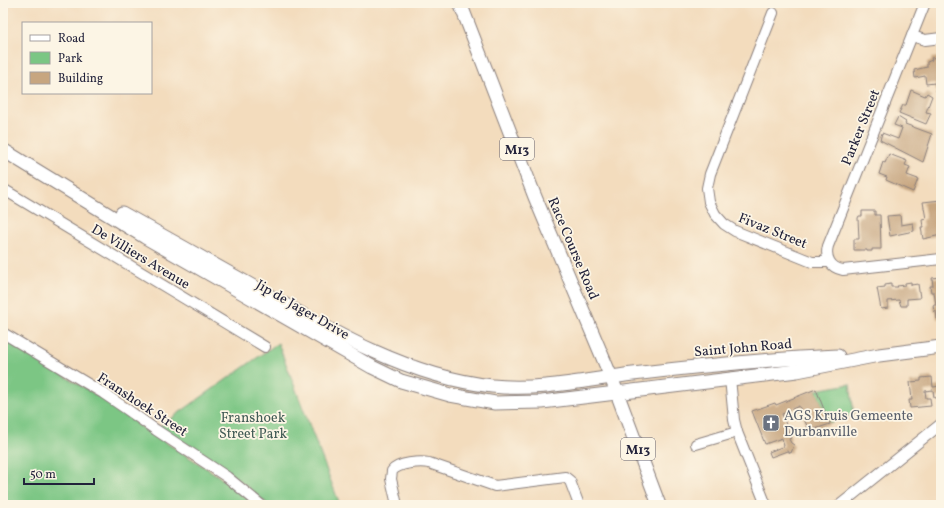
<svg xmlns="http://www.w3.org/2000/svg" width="944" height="508" viewBox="0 0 944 508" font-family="Vollkorn,serif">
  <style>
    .green { fill: #7bc684; stroke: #4e7460 }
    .building { fill: #c7a680 }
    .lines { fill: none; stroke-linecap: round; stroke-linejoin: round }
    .minor-casing { stroke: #8a7f7c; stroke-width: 12 }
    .major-casing { stroke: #8a7f7c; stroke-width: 15 }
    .minor { stroke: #fff; stroke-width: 10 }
    .major { stroke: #fff; stroke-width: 13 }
    .labels { text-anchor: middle; stroke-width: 3.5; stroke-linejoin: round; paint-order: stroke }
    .shield { fill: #fcf5e5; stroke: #63616e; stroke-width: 1 }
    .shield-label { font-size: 13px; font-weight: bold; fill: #22223b }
    .street-label { font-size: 14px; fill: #22223b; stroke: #fcf5e5 }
    .worship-label { font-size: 14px; fill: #5b616d; stroke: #fcf5e5; text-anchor: start }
    .park-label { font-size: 14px; fill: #415b55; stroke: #fcf5e5 }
  </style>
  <rect width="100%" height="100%" fill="#fcf5e5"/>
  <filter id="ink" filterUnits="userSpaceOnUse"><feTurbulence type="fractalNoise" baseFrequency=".025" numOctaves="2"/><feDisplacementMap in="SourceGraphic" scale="8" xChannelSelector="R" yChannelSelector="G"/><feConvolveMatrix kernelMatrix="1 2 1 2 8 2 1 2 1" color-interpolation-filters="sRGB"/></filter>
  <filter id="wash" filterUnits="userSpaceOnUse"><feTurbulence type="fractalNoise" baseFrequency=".012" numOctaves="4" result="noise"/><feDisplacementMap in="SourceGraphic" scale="16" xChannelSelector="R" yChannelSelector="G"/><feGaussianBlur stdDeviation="0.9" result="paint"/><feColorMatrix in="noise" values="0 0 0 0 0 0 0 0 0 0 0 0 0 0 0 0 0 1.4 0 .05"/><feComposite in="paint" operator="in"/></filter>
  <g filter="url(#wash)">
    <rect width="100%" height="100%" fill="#f3dcbd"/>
    <g class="green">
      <path d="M3,339L113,405L138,425L217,475L254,505H3Z"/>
      <path d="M278,343L340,505H268C235,474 198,450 159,427Z"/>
      <path d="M850,384L854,414L829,423L828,417H827L816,390Z"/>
    </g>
    <g id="blocks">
      <g class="building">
        <path d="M941,57V90L936,91L935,83L926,84L925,76L915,78L914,70L927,67V62L932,60L931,58Z"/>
        <path d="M911,90L925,96L927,93L932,96L926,112L931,113L926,124L899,113L903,105H906Z"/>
        <path d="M898,117L906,122L905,124L932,134L923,162L880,140L882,133L898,139L902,128L894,125Z"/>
        <path d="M889,154L907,161L905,165L910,167L907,175L918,179L913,192L886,180L887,177L879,174L883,162L885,163Z"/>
        <path d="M941,200V235L923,239L921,227H923L922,220L926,219L923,202Z"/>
        <path d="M862,211H875V215H880L881,249H872V251H867V250H854V239H859L858,218L859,216H862Z"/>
        <path d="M900,215L901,225L913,223L914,231L890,236L887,216Z"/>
        <path d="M941,277V318L937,319L936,311L934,312L933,305H936L935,299L934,292H931L930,286H933L932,278Z"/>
        <path d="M911,282V285L918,284L920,298L907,299V306H901L899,300L888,301V308L881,309L877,288L885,287V285L891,284V287H898L897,286L905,285V283Z"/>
        <path d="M932,377L933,387L941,386V397L934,398L933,390L925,391L926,398H930L931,406L910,408L909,400H912L910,382L921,381V378Z"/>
        <path d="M816,389L827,417H828L830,424L809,431L799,406L787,411V412L782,414L791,438L789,439L791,443L794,445L791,453L787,451L771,457L769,452L784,446L782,438L765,444L752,411L775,403L776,405Z"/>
      </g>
    </g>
  </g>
  <g filter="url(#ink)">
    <use href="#blocks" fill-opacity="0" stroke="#8a7f7c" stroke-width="1"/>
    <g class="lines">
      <defs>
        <g id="minor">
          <path d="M925,3L828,246C825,257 830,268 843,270L941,259"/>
          <path d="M773,13L710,174L707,188L709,202L715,214L724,224L735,231L812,262H829"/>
          <path d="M912,36L925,40L941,38"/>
          <path d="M3,189L265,347"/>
          <path d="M3,333L103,393L125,408L156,430L227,477L261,505"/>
          <path d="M730,378L734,420L737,432L766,505"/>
          <path d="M696,444L737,432"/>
          <path d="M397,505L391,479L392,471C398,463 420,461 429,463L495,486L565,477L570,481L579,505"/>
          <path d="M840,505L941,424"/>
        </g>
        <g id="major">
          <path d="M460,3L535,197L611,377L659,505"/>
          <path d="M3,150L145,237L372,367L401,381L450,395L495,403L542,402L797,371L879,355L941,347"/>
          <path d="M122,213C168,239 215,265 261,291C332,332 409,377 492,386C540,391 586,380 633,374C700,366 769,359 838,356"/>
        </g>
      </defs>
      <use href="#minor" class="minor-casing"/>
      <use href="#major" class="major-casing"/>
      <use href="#minor" class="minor"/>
      <use href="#major" class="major"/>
    </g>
  </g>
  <defs>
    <symbol id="church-square" viewBox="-11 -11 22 22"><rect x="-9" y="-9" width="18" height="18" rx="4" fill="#6b7280" stroke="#fcf5e5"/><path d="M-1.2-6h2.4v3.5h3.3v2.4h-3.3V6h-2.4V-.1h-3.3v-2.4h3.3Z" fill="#fff"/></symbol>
  </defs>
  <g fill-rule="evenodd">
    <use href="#church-square" x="761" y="413" width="20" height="20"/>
  </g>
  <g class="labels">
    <g class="shield">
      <rect x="500" y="138" width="34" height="22" rx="3"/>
      <rect x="621" y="438" width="34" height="22" rx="3"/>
    </g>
    <g class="shield-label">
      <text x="517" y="154">M13</text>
      <text x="638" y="454">M13</text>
    </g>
    <g class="street-label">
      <text transform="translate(860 127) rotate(-68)" y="5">Parker Street</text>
      <text transform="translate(773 230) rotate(22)" y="5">Fivaz Street</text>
      <text transform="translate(574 248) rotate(67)" y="5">Race Course Road</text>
      <text transform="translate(141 256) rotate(31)" y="5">De Villiers Avenue</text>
      <text transform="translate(303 309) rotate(30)" y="5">Jip de Jager Drive</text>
      <text transform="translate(743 347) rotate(-5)" y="5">Saint John Road</text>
      <text transform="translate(143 404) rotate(33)" y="5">Franshoek Street</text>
    </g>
    <g class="worship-label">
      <text x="784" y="420">AGS Kruis Gemeente<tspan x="784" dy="16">Durbanville</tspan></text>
    </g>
    <g class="park-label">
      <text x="253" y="422">Franshoek<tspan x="253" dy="16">Street Park</tspan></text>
    </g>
  </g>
  <rect width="944" height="508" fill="none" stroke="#fcf5e5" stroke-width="16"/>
  <rect x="22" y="22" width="130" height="72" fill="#fcf5e5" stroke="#a5a1a1"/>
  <rect x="30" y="35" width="20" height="6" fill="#ffffff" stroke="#a5a1a1"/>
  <text x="58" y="42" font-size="12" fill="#22223b">Road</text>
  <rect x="30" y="52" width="20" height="12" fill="#7bc684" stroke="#a5a1a1"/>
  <text x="58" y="62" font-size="12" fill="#22223b">Park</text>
  <rect x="30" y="72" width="20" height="12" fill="#c7a680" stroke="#a5a1a1"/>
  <text x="58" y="82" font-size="12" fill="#22223b">Building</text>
  <path d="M24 478v6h70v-6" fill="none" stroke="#22223b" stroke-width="2"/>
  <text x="30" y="478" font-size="12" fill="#22223b" stroke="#fcf5e5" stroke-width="3" paint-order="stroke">50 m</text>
</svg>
